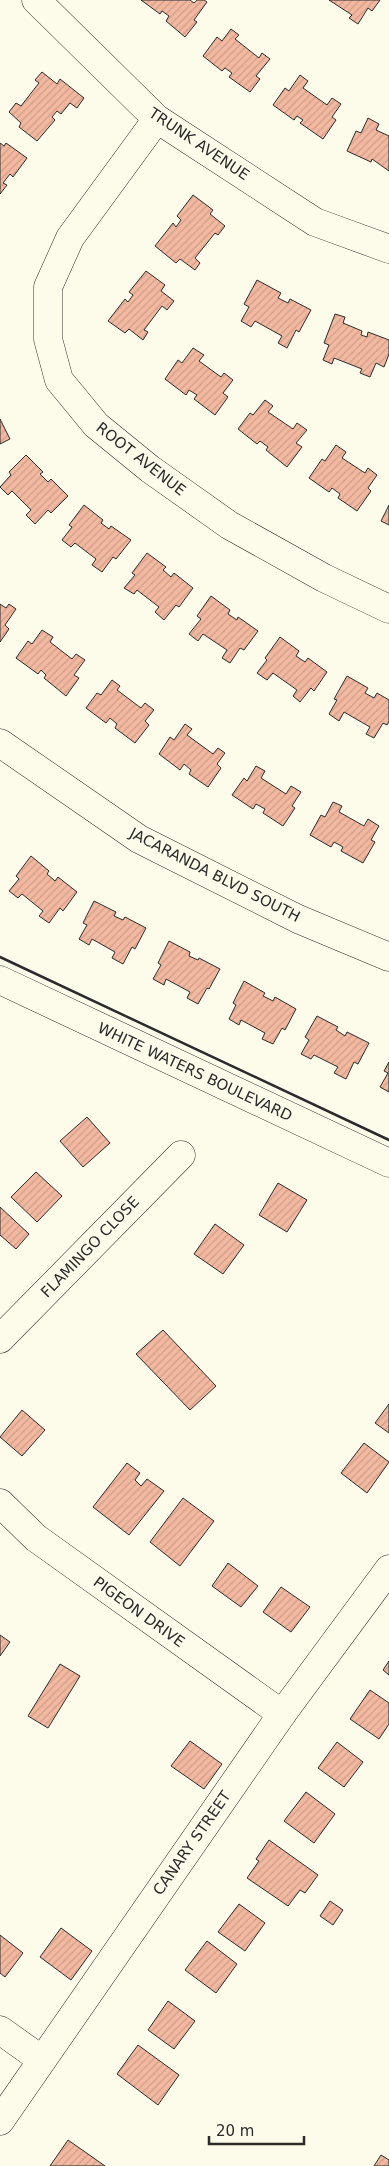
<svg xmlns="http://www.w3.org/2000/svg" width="389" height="2166" viewBox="0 0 389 2166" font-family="'DejaVu Sans',sans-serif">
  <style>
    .building { fill: url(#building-hatch); stroke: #2b2b2b }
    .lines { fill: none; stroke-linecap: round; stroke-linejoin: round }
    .minor-casing { stroke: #2b2b2b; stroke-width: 29 }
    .minor { stroke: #fdfbea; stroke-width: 28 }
    .wall { stroke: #2b2b2b; stroke-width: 2.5 }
    .labels { text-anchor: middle; stroke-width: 4; stroke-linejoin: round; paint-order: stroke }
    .street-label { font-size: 15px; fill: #2b2b2b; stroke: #fdfbea }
  </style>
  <defs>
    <pattern id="building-hatch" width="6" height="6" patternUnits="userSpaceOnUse" patternTransform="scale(1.25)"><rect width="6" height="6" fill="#f2b8a0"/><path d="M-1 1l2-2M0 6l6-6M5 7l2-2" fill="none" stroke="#d09e8a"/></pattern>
  </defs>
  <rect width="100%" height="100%" fill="#fdfbea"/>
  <g class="building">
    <path d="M141,0H190L194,3L197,0H204L207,2L194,20L197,22L185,37L166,21L169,16L162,11L160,14Z"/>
    <path d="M329,0H380L372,11L368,8L358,24L349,18L352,15Z"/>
    <path d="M231,29L239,35L235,39L259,58L262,53L270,59L256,76L260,79L250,92L229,77L232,73L225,68L222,71L203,56L217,37L222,41Z"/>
    <path d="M42,72L57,84L60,79L84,98L77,108L70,103L61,114L57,111L52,117L55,120L37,141L19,127L21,123L9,112L16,103L21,106L39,83L35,80Z"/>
    <path d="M300,75L308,81L303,88L327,105L332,98L341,104L332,117L336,120L323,139L300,123L303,120L297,116L294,120L273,105L285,88L289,91Z"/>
    <path d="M368,118L379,124L376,130L389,136V171L372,159L371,162L347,151L356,131L361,133Z"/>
    <path d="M0,143L4,146L6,143L27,158L13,177L10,174L3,183L7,185L0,194Z"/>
    <path d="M193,195L213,210L210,214L225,226L218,235L215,233L195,258L200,263L195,270L180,259L176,263L155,246L173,223L176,227L181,220L177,216Z"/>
    <path d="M146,271L165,285L161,291L174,301L167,310L162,306L144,330L148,332L143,340L129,329L125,333L108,321L125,299L128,302L133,295L129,292Z"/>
    <path d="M257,280L281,293L278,298L288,303L290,299L311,310L299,332L296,330L287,348L278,343L282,336L255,321L251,327L241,321L249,307L244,304Z"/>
    <path d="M335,314L345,317L343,323L362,331L361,335L367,337L368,332L389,340V354L384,367L376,363L370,377L360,373L362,369L334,358L332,364L323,360L329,345L324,343Z"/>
    <path d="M193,348L204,355L199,361L221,377L224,373L233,380L223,393L228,397L215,415L194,399L197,395L189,390L186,395L165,379L178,360L182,363Z"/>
    <path d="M265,400L273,406L268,412L293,429L297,423L307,430L296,443L302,447L287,467L266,450L268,447L260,441L257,444L238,429L250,413L253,415Z"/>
    <path d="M0,419L10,439L0,444Z"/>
    <path d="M336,445L346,452L342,458L365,473L368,468L377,475L368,488L371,491L357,511L338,498L340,494L332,488L329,492L309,478L322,459L325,461Z"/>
    <path d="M26,455L43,472L40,474L48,482L51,479L68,496L51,513L48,510L35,524L26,515L31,510L12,491L8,495L0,487L11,475L9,472Z"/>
    <path d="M84,505L103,520L101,523L109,529L111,526L131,540L116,559L113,557L102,572L92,565L96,559L75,543L71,547L62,540L72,527L69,525Z"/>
    <path d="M389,505V525L381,521Z"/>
    <path d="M147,553L166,567L163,570L171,577L174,573L193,588L179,607L176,605L164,620L155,612L159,607L137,590L134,594L124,588L135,575L132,573Z"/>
    <path d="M211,596L230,610L228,614L237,620L238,617L258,631L244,650L240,648L230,663L222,658L227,650L203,634L198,641L189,634L201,619L197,616Z"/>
    <path d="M0,604L6,608L9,604L16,609L5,625L9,629L0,642Z"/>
    <path d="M42,630L53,637L50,642L72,659L76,654L85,660L74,675L79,678L66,696L44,678L46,675L41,670L38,674L16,658L28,641L32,644Z"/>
    <path d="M280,637L299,651L296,656L305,662L308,658L327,672L314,691L311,688L300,702L293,696L297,690L273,673L267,680L257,673L267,660L265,658Z"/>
    <path d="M347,676L368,688L365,693L374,698L377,693L389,700V722L387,725L383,723L374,738L366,734L370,727L344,712L339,721L329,714L337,700L334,699Z"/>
    <path d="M112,680L120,686L117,690L141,708L145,703L154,710L145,721L149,725L135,743L115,728L117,724L110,718L106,723L86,708L97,693L101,695Z"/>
    <path d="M185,724L192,729L187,735L213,754L218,748L225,753L217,764L221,768L208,787L189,774L191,770L184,764L180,770L159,754L170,737L174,740Z"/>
    <path d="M256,766L265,771L261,778L286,794L291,786L301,792L292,806L295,808L283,826L263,813L265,809L256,804L253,809L232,795L244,778L247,781Z"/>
    <path d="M333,802L342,806L339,812L364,826L368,819L379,826L371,840L375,842L363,863L341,851L343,847L334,842L331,847L310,835L321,815L325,817Z"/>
    <path d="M31,856L49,871L47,874L55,881L58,877L77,892L63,911L60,908L49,923L39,916L43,911L22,894L18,898L9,891L19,879L16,876Z"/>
    <path d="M94,901L116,912L114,916L123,920L125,917L146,928L135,949L132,947L123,964L112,958L115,952L92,939L89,945L79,939L87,925L83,923Z"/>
    <path d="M169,941L190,952L189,956L198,960L199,958L220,969L209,989L207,988L198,1004L187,998L190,992L166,979L164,985L153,979L161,965L158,963Z"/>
    <path d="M244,981L265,993L263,996L273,1001L275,997L296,1009L285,1030L282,1028L273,1044L262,1039L265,1033L241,1020L239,1025L229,1019L236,1005L233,1003Z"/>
    <path d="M317,1016L338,1027L336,1030L345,1036L347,1032L369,1043L358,1064L354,1062L346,1079L334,1073L338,1067L314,1055L311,1059L301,1054L309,1040L305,1037Z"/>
    <path d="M389,1062V1092L380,1087L388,1073L384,1071Z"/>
    <path d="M87,1117L110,1143L83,1167L60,1141Z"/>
    <path d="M36,1172L62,1196L37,1222L11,1197Z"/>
    <path d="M278,1183L307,1200L287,1232L259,1215Z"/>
    <path d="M0,1207L29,1234L16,1249L0,1235Z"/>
    <path d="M215,1224L244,1245L223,1274L194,1254Z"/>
    <path d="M163,1330L216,1386L190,1410L136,1354Z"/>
    <path d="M389,1404V1433L375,1423Z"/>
    <path d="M22,1410L45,1430L22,1456L0,1437Z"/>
    <path d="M364,1443L389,1462L367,1493L341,1473Z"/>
    <path d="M127,1463L140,1473L135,1480L141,1486L147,1479L164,1491L129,1535L93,1507Z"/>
    <path d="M183,1498L214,1521L180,1566L150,1542Z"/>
    <path d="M228,1563L258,1586L241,1607L212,1586Z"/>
    <path d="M281,1587L310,1607L291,1632L263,1612Z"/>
    <path d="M0,1635L10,1642L0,1656Z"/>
    <path d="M389,1661V1675L383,1670Z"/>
    <path d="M60,1664L80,1676L48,1728L28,1716Z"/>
    <path d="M370,1690L389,1703V1724L379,1739L350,1719Z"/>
    <path d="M190,1741L222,1764L204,1789L171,1766Z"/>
    <path d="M337,1742L363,1762L344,1787L318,1768Z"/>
    <path d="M306,1792L335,1814L314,1843L284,1821Z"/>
    <path d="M269,1840L318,1875L305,1893L300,1890L288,1906L247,1878L259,1861L256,1859Z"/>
    <path d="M330,1901L343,1910L333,1925L320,1916Z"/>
    <path d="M239,1904L265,1923L245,1951L218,1932Z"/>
    <path d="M61,1928L92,1951L71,1980L40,1957Z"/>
    <path d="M0,1935L23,1953L5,1977L0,1973Z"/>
    <path d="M207,1941L237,1964L216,1993L185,1970Z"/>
    <path d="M168,2001L195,2021L174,2049L148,2030Z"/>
    <path d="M138,2045L179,2075L158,2105L117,2074Z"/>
    <path d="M68,2140L105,2166H50Z"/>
    <path d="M381,2155L389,2160V2166H374Z"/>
  </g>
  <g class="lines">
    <defs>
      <g id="minor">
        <path d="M36,0L157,119L315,222L389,249"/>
        <path d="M157,119L70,238L48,287V339L59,380L96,425L150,469L229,525L324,578L389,609"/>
        <path d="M0,743L139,839L298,919L389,957"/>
        <path d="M0,980L389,1163"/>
        <path d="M0,1339L181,1155"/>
        <path d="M0,1503L36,1538L282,1714"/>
        <path d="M0,2030L42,2060"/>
        <path d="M0,2121L282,1714L389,1569"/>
      </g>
    </defs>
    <use href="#minor" class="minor-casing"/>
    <use href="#minor" class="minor"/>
    <path class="wall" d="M0,957L389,1140"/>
  </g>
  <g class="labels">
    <g class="street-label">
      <text transform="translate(199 144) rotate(34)" y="5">TRUNK AVENUE</text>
      <text transform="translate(141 459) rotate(38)" y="5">ROOT AVENUE</text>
      <text transform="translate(215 875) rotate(27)" y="5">JACARANDA BLVD SOUTH</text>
      <text transform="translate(195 1072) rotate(25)" y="5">WHITE WATERS BOULEVARD</text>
      <text transform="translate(90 1247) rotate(-46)" y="5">FLAMINGO CLOSE</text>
      <text transform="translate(139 1612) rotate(36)" y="5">PIGEON DRIVE</text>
      <text transform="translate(192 1843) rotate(-55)" y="5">CANARY STREET</text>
    </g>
  </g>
  <path d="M209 2136v8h95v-8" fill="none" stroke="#2b2b2b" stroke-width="2.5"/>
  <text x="216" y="2136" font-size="15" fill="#2b2b2b" stroke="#fdfbea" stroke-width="4" paint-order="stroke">20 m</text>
</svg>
